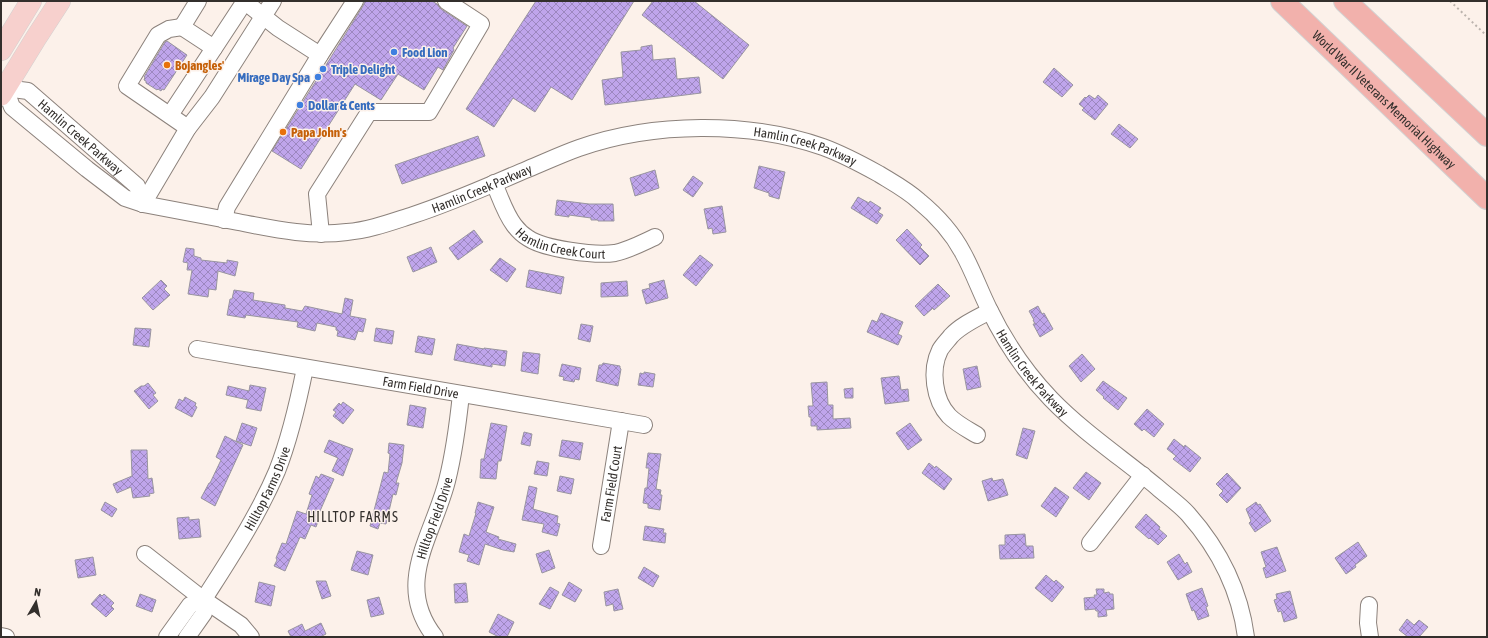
<svg xmlns="http://www.w3.org/2000/svg" width="1488" height="638" viewBox="0 0 1488 638" font-family="'Asap Condensed',sans-serif">
  <style>
    .building { fill: url(#building-cross-hatch); stroke: #9995a0 }
    .lines { fill: none; stroke-linecap: round; stroke-linejoin: round }
    .minor-casing { stroke: #8c827c; stroke-width: 18 }
    .major-casing { stroke: #d2d1d1; stroke-width: 22 }
    .highway-casing { stroke: #d2d1d1; stroke-width: 24 }
    .path { stroke: #bbb3ad; stroke-width: 2; stroke-dasharray: 2 3; stroke-linecap: butt }
    .minor { stroke: #fff; stroke-width: 16 }
    .major { stroke: #f7d0cd; stroke-width: 21 }
    .highway { stroke: #f2b1ac; stroke-width: 22 }
    .shop-dot { fill: #3f7fe0; stroke: #fcf1ea; stroke-width: 1.5 }
    .food-dot { fill: #e8710a; stroke: #fcf1ea; stroke-width: 1.5 }
    .labels { text-anchor: middle; stroke-width: 3; stroke-linejoin: round; paint-order: stroke }
    .shop-label { font-size: 13px; font-weight: bold; fill: #366cbe; stroke: #fcf1ea; text-anchor: start }
    .food-label { font-size: 13px; font-weight: bold; fill: #c56008; stroke: #fcf1ea; text-anchor: start }
    .street-label { font-size: 13px; fill: #332f2c; stroke: #fcf1ea }
    .neighbourhood-label { font-size: 14px; letter-spacing: 1px; fill: #332f2c; stroke: #fcf1ea }
  </style>
  <defs>
    <pattern id="building-cross-hatch" width="8" height="8" patternUnits="userSpaceOnUse"><rect width="8" height="8" fill="#bfa5eb"/><path d="M0 0l8 8M0 8l8-8" fill="none" stroke="#9c87bf"/></pattern>
  </defs>
  <rect width="100%" height="100%" fill="#fcf1ea"/>
  <g class="building">
    <path d="M365,1H432L437,4L441,9L467,26L453,48L454,50L443,70L438,67L424,90L398,74L381,100L355,84L301,169L272,151L363,6Z"/>
    <path d="M536,1H634L572,100L551,87L535,112L513,98L494,127L466,109Z"/>
    <path d="M653,1H694L749,45L723,79L642,15Z"/>
    <path d="M167,41L187,55L164,90L162,89L161,91L158,89L157,90L146,83V81L144,80L145,77H144L165,42Z"/>
    <path d="M652,45L653,60L675,58L677,79L699,77L701,93L605,105L602,80L623,77L621,52L641,50V47Z"/>
    <path d="M1054,68L1073,85L1062,97L1043,82Z"/>
    <path d="M1089,95L1095,99L1098,95L1108,104L1095,120L1082,110L1084,108L1079,104L1085,97L1086,98Z"/>
    <path d="M1119,124L1138,139L1130,148L1111,134Z"/>
    <path d="M478,136L485,156L402,184L395,165Z"/>
    <path d="M759,166L785,172L779,199L769,196V193L754,188Z"/>
    <path d="M655,170L659,188L635,196L630,178Z"/>
    <path d="M693,176L703,183L693,197L683,190Z"/>
    <path d="M858,197L869,203L870,201L881,208L878,212L883,215L877,224L851,208Z"/>
    <path d="M557,200L589,204H613L614,221H598V220H591V218L569,215V217L555,215Z"/>
    <path d="M722,206L726,232L713,234L712,228L708,229L704,209Z"/>
    <path d="M907,229L922,245L920,247L929,256L920,265L896,240Z"/>
    <path d="M474,230L483,242L458,260L449,248Z"/>
    <path d="M431,247L437,262L413,272L407,257Z"/>
    <path d="M186,248L194,249V256L201,258V260L227,263V260L238,262L235,276L218,271L216,290L209,289L208,297L188,294L192,270H187L188,263L183,262Z"/>
    <path d="M700,255L713,265L696,286L683,275Z"/>
    <path d="M500,258L516,269L507,282L490,270Z"/>
    <path d="M529,270L564,277L561,294L526,287Z"/>
    <path d="M161,280L167,286L164,289L170,295L153,310L142,298Z"/>
    <path d="M664,280L668,298L646,304L642,290L650,288L649,284Z"/>
    <path d="M627,281L628,296L601,297V283Z"/>
    <path d="M938,284L950,296L934,310L933,308L924,316L915,306Z"/>
    <path d="M234,290L254,293L253,300L285,305V308L302,311L305,306L342,314L345,298L353,300L350,316L366,319L363,332L358,331L355,340L337,336L338,331L336,330V327L317,323L315,331L297,327L298,322L246,315L245,318L227,315L230,299H232Z"/>
    <path d="M1038,306L1042,314L1044,313L1053,329L1040,337L1033,324H1035L1033,320H1034L1029,311Z"/>
    <path d="M881,313L903,322L898,334L902,336L898,345L867,332L872,320L877,322Z"/>
    <path d="M581,324L593,326L590,342L578,339Z"/>
    <path d="M135,328L151,329L149,347L133,345Z"/>
    <path d="M376,328L394,331L392,344L374,341Z"/>
    <path d="M418,336L435,339L432,355L415,352Z"/>
    <path d="M457,344L484,349V348L507,351L505,366L492,364V367L454,360Z"/>
    <path d="M523,352L540,354L538,374L521,371Z"/>
    <path d="M1082,354L1095,369L1081,382L1069,366Z"/>
    <path d="M603,363L620,366V368L621,369L618,386L596,381L599,365H602Z"/>
    <path d="M562,364L581,368L579,380L575,379L574,382L563,380L564,377L559,376Z"/>
    <path d="M977,366L981,387L967,390L963,369Z"/>
    <path d="M644,372L655,374L653,387L638,385L640,373L644,374Z"/>
    <path d="M899,376L901,390L908,389L909,401L885,404L881,378Z"/>
    <path d="M1103,381L1127,398L1118,410L1103,398L1104,397L1096,390Z"/>
    <path d="M827,382L828,405H833V419L850,418L851,428L817,430V426H811V417H809L808,406H813L811,383Z"/>
    <path d="M148,383L156,393L153,395L158,401L149,409L134,391L141,386H144Z"/>
    <path d="M250,385L266,388L261,411L246,408L248,400L226,395L228,386L249,391Z"/>
    <path d="M853,388V398H845L844,389Z"/>
    <path d="M185,397L196,403L195,406L197,407L192,417L175,408L179,399L183,401Z"/>
    <path d="M343,402L354,410L343,424L333,416L336,412L333,410L339,403L341,405Z"/>
    <path d="M410,405L426,408L423,428L407,425Z"/>
    <path d="M1147,409L1164,424L1154,437L1144,429L1142,431L1134,424Z"/>
    <path d="M242,423L257,428L251,446L236,441Z"/>
    <path d="M491,423L507,426L501,461H498L496,479L480,478L481,459H484Z"/>
    <path d="M910,423L922,440L908,450L896,433Z"/>
    <path d="M1023,428L1035,431L1027,459L1016,455Z"/>
    <path d="M524,432L532,434L530,446L521,444Z"/>
    <path d="M225,436L243,445L215,506L201,498L209,483H210L221,460L216,457Z"/>
    <path d="M1174,439L1184,447L1185,445L1201,458L1190,472L1173,459L1176,456L1167,449Z"/>
    <path d="M329,440L353,449L343,476L332,471L338,458L324,452Z"/>
    <path d="M562,440L583,443L580,460L559,456Z"/>
    <path d="M389,443L404,445L402,463L396,483H399L396,495L393,494L386,524L380,523L378,529L370,526L384,472L388,473L390,454L388,453Z"/>
    <path d="M131,450H147L148,479L152,478L154,493L149,494L150,496L133,498L131,487L117,493L113,484L132,476Z"/>
    <path d="M648,453L661,454L656,489L661,490L660,495H662L660,510L648,508V504L643,503L645,488H647L649,468H646Z"/>
    <path d="M537,461L549,463L547,476L534,474Z"/>
    <path d="M929,463L935,468L936,466L952,479L944,490L922,473Z"/>
    <path d="M1086,472L1101,483L1089,500L1073,488Z"/>
    <path d="M1227,473L1241,488L1227,503L1219,495L1223,491L1216,484Z"/>
    <path d="M321,474L334,479L317,518L319,519L316,527L311,525L305,539L300,537L285,571L274,566L277,560L276,558L282,543L286,544L297,511L306,514L312,495L309,494L316,476L319,478Z"/>
    <path d="M560,476L574,479L571,494L557,491Z"/>
    <path d="M992,478L993,481L1003,479L1008,495L988,501L982,481Z"/>
    <path d="M529,486L537,488L533,509L558,516L557,523L560,524L557,536L542,532L544,524L522,520Z"/>
    <path d="M1055,487L1069,497L1056,517L1041,506Z"/>
    <path d="M105,502L117,509L112,517L101,510Z"/>
    <path d="M478,502L494,507L486,532L499,537L498,539L516,544L514,552L503,550L485,544L479,565L467,561L469,555L459,552L464,534L469,536L476,513H475Z"/>
    <path d="M1256,502L1258,505L1260,504L1271,521L1255,532L1249,523L1251,521L1246,509Z"/>
    <path d="M1146,514L1160,527L1159,529L1167,536L1158,545L1150,538L1149,539L1135,527Z"/>
    <path d="M189,517V520L199,519L201,537L179,539L177,518Z"/>
    <path d="M645,526L664,529L663,533H666L665,543L643,540Z"/>
    <path d="M1025,534L1026,546H1033L1034,558L1000,559L999,545H1005V535Z"/>
    <path d="M1358,542L1367,556L1355,565L1356,567L1346,574L1335,558Z"/>
    <path d="M1277,547L1286,571L1266,578L1263,568L1266,567L1261,552Z"/>
    <path d="M549,550L555,568L542,573L536,554Z"/>
    <path d="M357,551L373,555L368,575L351,570Z"/>
    <path d="M1179,554L1185,564L1187,562L1192,572L1178,580L1167,562Z"/>
    <path d="M93,557L96,575L78,578L75,560Z"/>
    <path d="M644,567L659,576L653,587L638,578Z"/>
    <path d="M1046,575L1054,582L1056,580L1064,587L1052,602L1035,588Z"/>
    <path d="M316,581H326L331,596L322,599Z"/>
    <path d="M259,582L275,586L271,606L255,602Z"/>
    <path d="M569,582L582,590L575,602L562,595Z"/>
    <path d="M466,583L468,602L455,603L454,584Z"/>
    <path d="M550,587L559,592L550,609L539,604Z"/>
    <path d="M1202,588L1208,606L1206,607L1209,616L1198,620L1194,610L1192,611L1186,594Z"/>
    <path d="M618,589L623,609L614,611L613,604L606,606L604,592Z"/>
    <path d="M1096,589H1104V593L1109,592L1110,594H1113L1114,609L1106,610L1107,616L1098,617V611H1096L1095,609L1085,610L1084,598L1095,597L1094,595H1097Z"/>
    <path d="M1290,591L1297,618L1284,622L1281,611L1278,612L1274,600L1277,599L1276,594Z"/>
    <path d="M100,594L102,596L104,594L114,603L111,606L114,609L106,617L91,604Z"/>
    <path d="M140,594L156,600L152,612L136,606Z"/>
    <path d="M379,597L384,614L371,617L367,600Z"/>
    <path d="M498,614L514,622L507,637H499L489,632Z"/>
    <path d="M1407,619L1414,625L1419,620L1428,627L1419,637H1408L1399,630Z"/>
    <path d="M321,623L326,634L320,637H291L288,631L302,624L305,631Z"/>
  </g>
  <g class="lines">
    <defs>
      <g id="minor">
        <path d="M198,1L182,27L214,48"/>
        <path d="M244,1L278,28L320,55"/>
        <path d="M182,27L169,29L158,35L127,86L188,128"/>
        <path id="s1" d="M1,85L5,88L12,107L87,169L125,198L143,204C175,210 206,216 238,222C274,229 310,237 347,232C370,230 391,222 413,215C453,202 490,185 528,169C545,162 562,154 579,148C653,122 749,121 823,147C842,154 861,164 879,174C892,182 907,190 919,201C936,215 952,232 963,253C973,271 980,291 989,309C1005,342 1026,373 1051,399C1083,432 1122,458 1157,487C1167,496 1179,504 1188,514C1219,549 1240,591 1246,637"/>
        <path id="s2" d="M5,88L28,91L137,186L143,204"/>
        <path d="M170,115L245,1"/>
        <path id="s3" d="M494,183C500,197 505,213 514,225C517,229 523,235 528,238C544,249 595,256 615,253C629,250 642,243 655,237"/>
        <path d="M143,204L188,128L212,97L273,1"/>
        <path d="M224,220L227,207L320,55L355,1"/>
        <path d="M321,234L317,194L369,112H429L481,24L446,1"/>
        <path id="s4" d="M197,349L644,425"/>
        <path d="M977,435C967,429 957,424 949,416C934,400 930,370 940,350C943,345 948,340 951,336C961,325 977,318 990,311"/>
        <path d="M1090,543L1143,475"/>
        <path id="s5" d="M601,546L621,421"/>
        <path d="M145,554L200,597L241,625L251,637"/>
        <path d="M1369,605L1368,623L1370,637"/>
        <path d="M1,636L6,637"/>
        <path d="M167,637L190,605L204,599"/>
        <path id="s6" d="M187,637L204,613V599C230,558 258,516 277,471C290,438 298,403 305,368"/>
        <path id="s7" d="M435,637C393,584 433,536 447,481C454,453 458,423 461,394"/>
      </g>
      <g id="major">
        <path d="M1,50L31,1"/>
        <path d="M1,95L36,38L60,1"/>
      </g>
      <g id="highway">
        <path id="s8" d="M1282,1L1487,198"/>
        <path d="M1345,1L1487,135"/>
      </g>
    </defs>
    <use href="#minor" class="minor-casing"/>
    <use href="#major" class="major-casing"/>
    <use href="#highway" class="highway-casing"/>
    <path class="path" d="M1450,1L1487,36"/>
    <use href="#minor" class="minor"/>
    <use href="#major" class="major"/>
    <use href="#highway" class="highway"/>
  </g>
  <g class="shop-dot">
    <circle cx="394" cy="52" r="4"/>
    <circle cx="323" cy="69" r="4"/>
    <circle cx="318" cy="77" r="4"/>
    <circle cx="300" cy="105" r="4"/>
  </g>
  <g class="food-dot">
    <circle cx="167" cy="65" r="4"/>
    <circle cx="283" cy="132" r="4"/>
  </g>
  <g class="labels">
    <g class="shop-label">
      <text x="402" y="57">Food Lion</text>
      <text x="331" y="74">Triple Delight</text>
      <text x="310" y="82" text-anchor="end">Mirage Day Spa</text>
      <text x="308" y="110">Dollar &amp; Cents</text>
    </g>
    <g class="food-label">
      <text x="175" y="70">Bojangles'</text>
      <text x="291" y="137">Papa John's</text>
    </g>
    <g class="street-label">
      <text dy="5" stroke="none"><textPath href="#s8" startOffset="142">World War II Veterans Memorial Highway</textPath></text>
      <text dy="5" stroke="none"><textPath href="#s2" startOffset="93">Hamlin Creek Parkway</textPath></text>
      <text dy="5" stroke="none"><textPath href="#s1" startOffset="874">Hamlin Creek Parkway</textPath></text>
      <text dy="5" stroke="none"><textPath href="#s1" startOffset="538">Hamlin Creek Parkway</textPath></text>
      <text dy="5" stroke="none"><textPath href="#s3" startOffset="99">Hamlin Creek Court</textPath></text>
      <text dy="5" stroke="none"><textPath href="#s1" startOffset="1210">Hamlin Creek Parkway</textPath></text>
      <text dy="5" stroke="none"><textPath href="#s4" startOffset="227">Farm Field Drive</textPath></text>
      <text dy="5" stroke="none"><textPath href="#s5" startOffset="63">Farm Field Court</textPath></text>
      <text dy="5" stroke="none"><textPath href="#s6" startOffset="171">Hilltop Farms Drive</textPath></text>
      <text dy="5" stroke="none"><textPath href="#s7" startOffset="126">Hilltop Field Drive</textPath></text>
    </g>
    <g class="neighbourhood-label">
      <text x="353" y="522">HILLTOP FARMS</text>
    </g>
  </g>
  <rect width="1488" height="638" fill="none" stroke="#332f2c" stroke-width="4"/>
  <g transform="translate(36 602) rotate(9)" stroke="#fcf1ea" stroke-width="3" paint-order="stroke">
  <path d="M0-3L7 15L0 10L-7 15Z" fill="#332f2c"/>
  <text y="-6" font-size="11" font-weight="bold" text-anchor="middle" fill="#332f2c">N</text>
  </g>
</svg>
